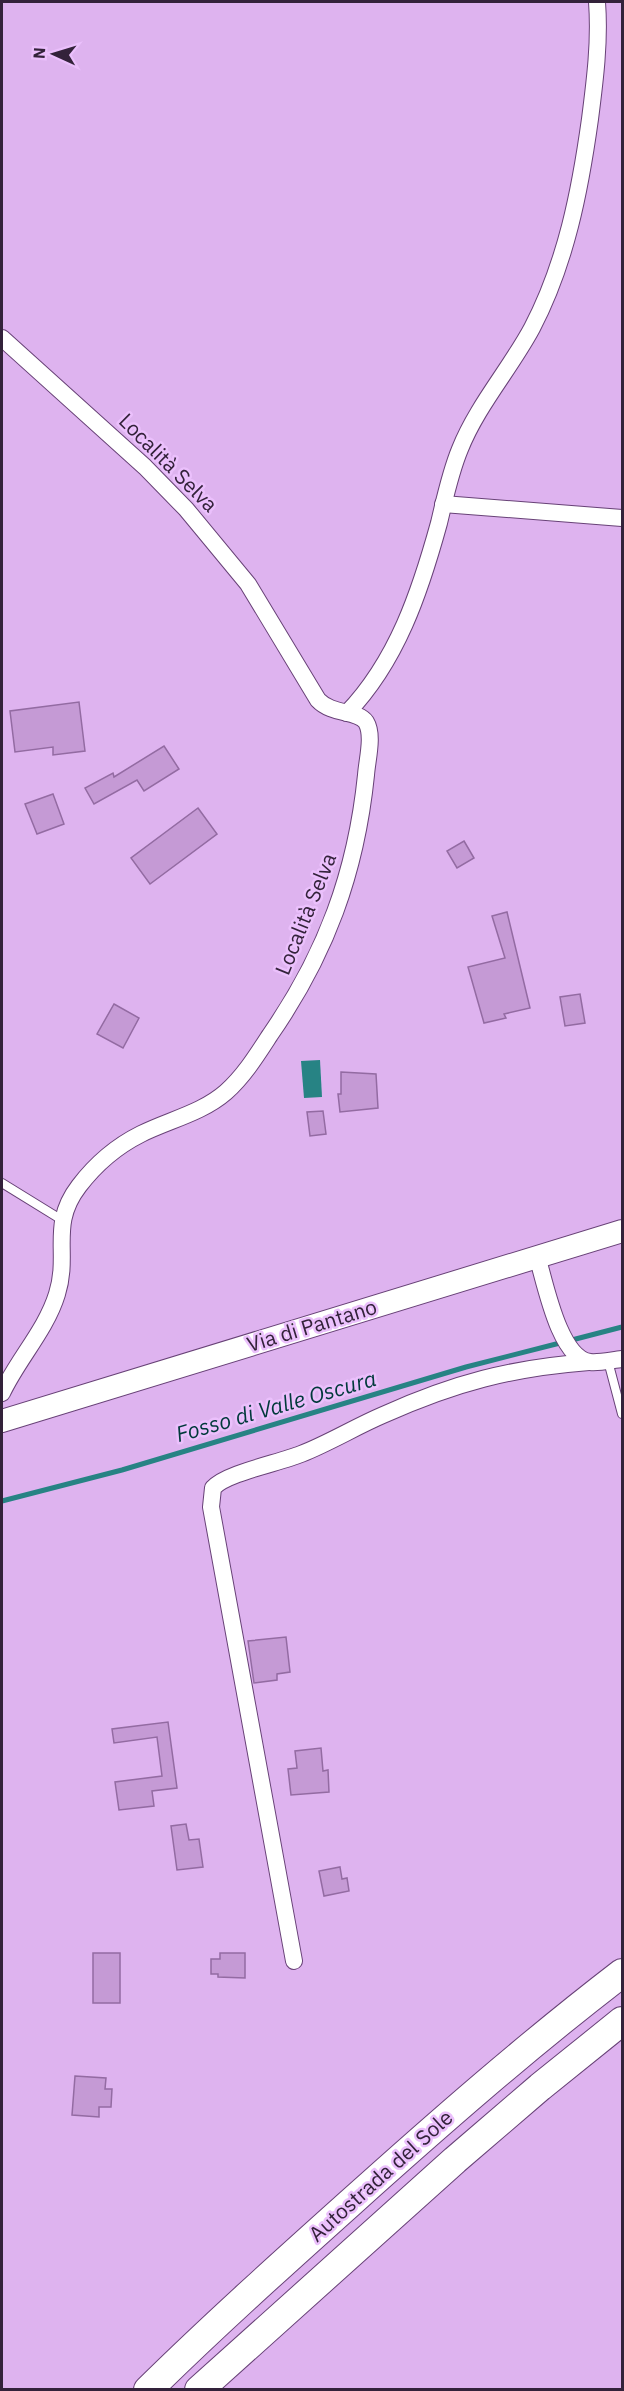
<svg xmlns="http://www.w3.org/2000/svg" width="624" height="2391" viewBox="0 0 624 2391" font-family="'IBM Plex Sans',sans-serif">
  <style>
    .water { fill: #278384 }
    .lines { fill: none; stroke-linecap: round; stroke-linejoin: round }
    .stream { stroke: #278384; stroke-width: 5 }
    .building { fill: #c59ad5; stroke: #936ba2; stroke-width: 1.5 }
    .lane-casing { stroke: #684277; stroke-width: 10 }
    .street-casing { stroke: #684277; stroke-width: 18 }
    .secondary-casing { stroke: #684277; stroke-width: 24 }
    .highway-casing { stroke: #684277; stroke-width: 30 }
    .lane { stroke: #fff; stroke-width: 8 }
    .street { stroke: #fff; stroke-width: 16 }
    .secondary { stroke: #fff; stroke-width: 22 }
    .highway { stroke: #fff; stroke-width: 28 }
    .labels { text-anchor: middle; stroke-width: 5; stroke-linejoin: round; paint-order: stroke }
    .street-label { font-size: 21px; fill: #33223a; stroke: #ebc0fc }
    .water-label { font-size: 22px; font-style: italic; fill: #00393a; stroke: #ebc0fc }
  </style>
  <rect width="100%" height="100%" fill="#deb3ef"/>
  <path class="water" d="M320,1060L322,1097L304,1098L301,1061Z"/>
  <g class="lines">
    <g class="stream">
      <path d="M568,1341L622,1327"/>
      <path d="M2,1501L122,1470L466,1367L560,1343"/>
    </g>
  </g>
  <g class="building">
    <path d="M79,702L85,751L53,755V747L15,752L10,711Z"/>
    <path d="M164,746L179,769L144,791L137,780L94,804L85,788L113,773L114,777Z"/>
    <path d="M53,794L64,824L37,834L25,804Z"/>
    <path d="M198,808L217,834L150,884L131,858Z"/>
    <path d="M464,841L474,858L457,868L447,851Z"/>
    <path d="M507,912L530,1008L504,1014L506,1018L484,1023L468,967L505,958L492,916Z"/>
    <path d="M580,994L585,1023L565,1026L560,997Z"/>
    <path d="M114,1004L139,1018L123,1048L97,1034Z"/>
    <path d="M341,1072L376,1074L378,1108L340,1112L338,1094H341Z"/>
    <path d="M323,1111L326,1134L310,1136L307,1112Z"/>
    <path d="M286,1637L290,1672L277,1674V1680L254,1683L248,1641Z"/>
    <path d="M168,1722L177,1788L152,1791L154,1806L119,1810L115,1782L162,1776L157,1737L114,1743L112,1729Z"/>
    <path d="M321,1748L323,1771L328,1770L329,1792L291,1795L288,1769L297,1768L295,1751Z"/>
    <path d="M186,1824L189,1840L199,1839L203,1867L177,1870L171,1826Z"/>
    <path d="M340,1867L342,1879L347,1878L349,1891L324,1896L319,1871Z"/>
    <rect x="93" y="1953" width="27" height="50"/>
    <path d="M220,1953H245V1978L218,1977V1974H211V1959H220Z"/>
    <path d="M75,2076L106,2078L105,2089H112L111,2107H99V2117L72,2115Z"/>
  </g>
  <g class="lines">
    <defs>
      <g id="lane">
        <path d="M2,1183L62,1220"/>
        <path d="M608,1361L622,1414"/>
      </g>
      <g id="street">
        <path d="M2,338L145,467L186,509L248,584L318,700C332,715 358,710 366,722C374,735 367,760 366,775C356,873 326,954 270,1035C257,1055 244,1076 226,1092C202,1113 169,1120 141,1134C117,1146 95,1165 79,1186C49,1225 70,1253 57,1294C46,1330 18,1359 2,1393"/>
        <path d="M443,504L622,518"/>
        <path d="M347,713C397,661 420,592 439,523C445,498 450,473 460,449C477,406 510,369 532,328C566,263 580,191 590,119C595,80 600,41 597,2"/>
        <path d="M537,1256C545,1282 559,1358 590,1362C600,1363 612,1360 622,1359"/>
        <path d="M294,1961L211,1507L213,1488C226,1473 279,1463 301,1454C329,1443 355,1427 383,1415C454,1383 511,1368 589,1362"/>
      </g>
      <path id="secondary" d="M2,1421L622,1231"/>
      <g id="highway">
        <path d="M148,2390C213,2326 281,2265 349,2204C438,2124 527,2046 622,1973"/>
        <path d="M199,2390L455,2160L540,2087L622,2021"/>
      </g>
    </defs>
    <use href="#lane" class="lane-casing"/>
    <use href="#street" class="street-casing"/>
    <use href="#secondary" class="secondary-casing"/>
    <use href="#highway" class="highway-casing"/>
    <use href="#lane" class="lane"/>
    <use href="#street" class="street"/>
    <use href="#secondary" class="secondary"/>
    <use href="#highway" class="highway"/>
  </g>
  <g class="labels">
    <g class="street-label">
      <text transform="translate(168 463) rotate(45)" y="7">Località Selva</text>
      <text transform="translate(306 914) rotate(-68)" y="7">Località Selva</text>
      <text transform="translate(312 1326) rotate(-17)" y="7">Via di Pantano</text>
      <text transform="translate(381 2176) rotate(-42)" y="7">Autostrada del Sole</text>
    </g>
    <g class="water-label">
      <text transform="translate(276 1406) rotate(-16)" y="8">Fosso di Valle Oscura</text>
    </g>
  </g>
  <rect width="624" height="2391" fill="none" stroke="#33223a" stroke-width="6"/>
  <g transform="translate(54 54) rotate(274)" stroke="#ebc0fc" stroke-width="4.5" paint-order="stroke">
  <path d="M0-4.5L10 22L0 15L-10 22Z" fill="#33223a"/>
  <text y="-9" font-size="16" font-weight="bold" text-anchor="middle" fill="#33223a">N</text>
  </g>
</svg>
